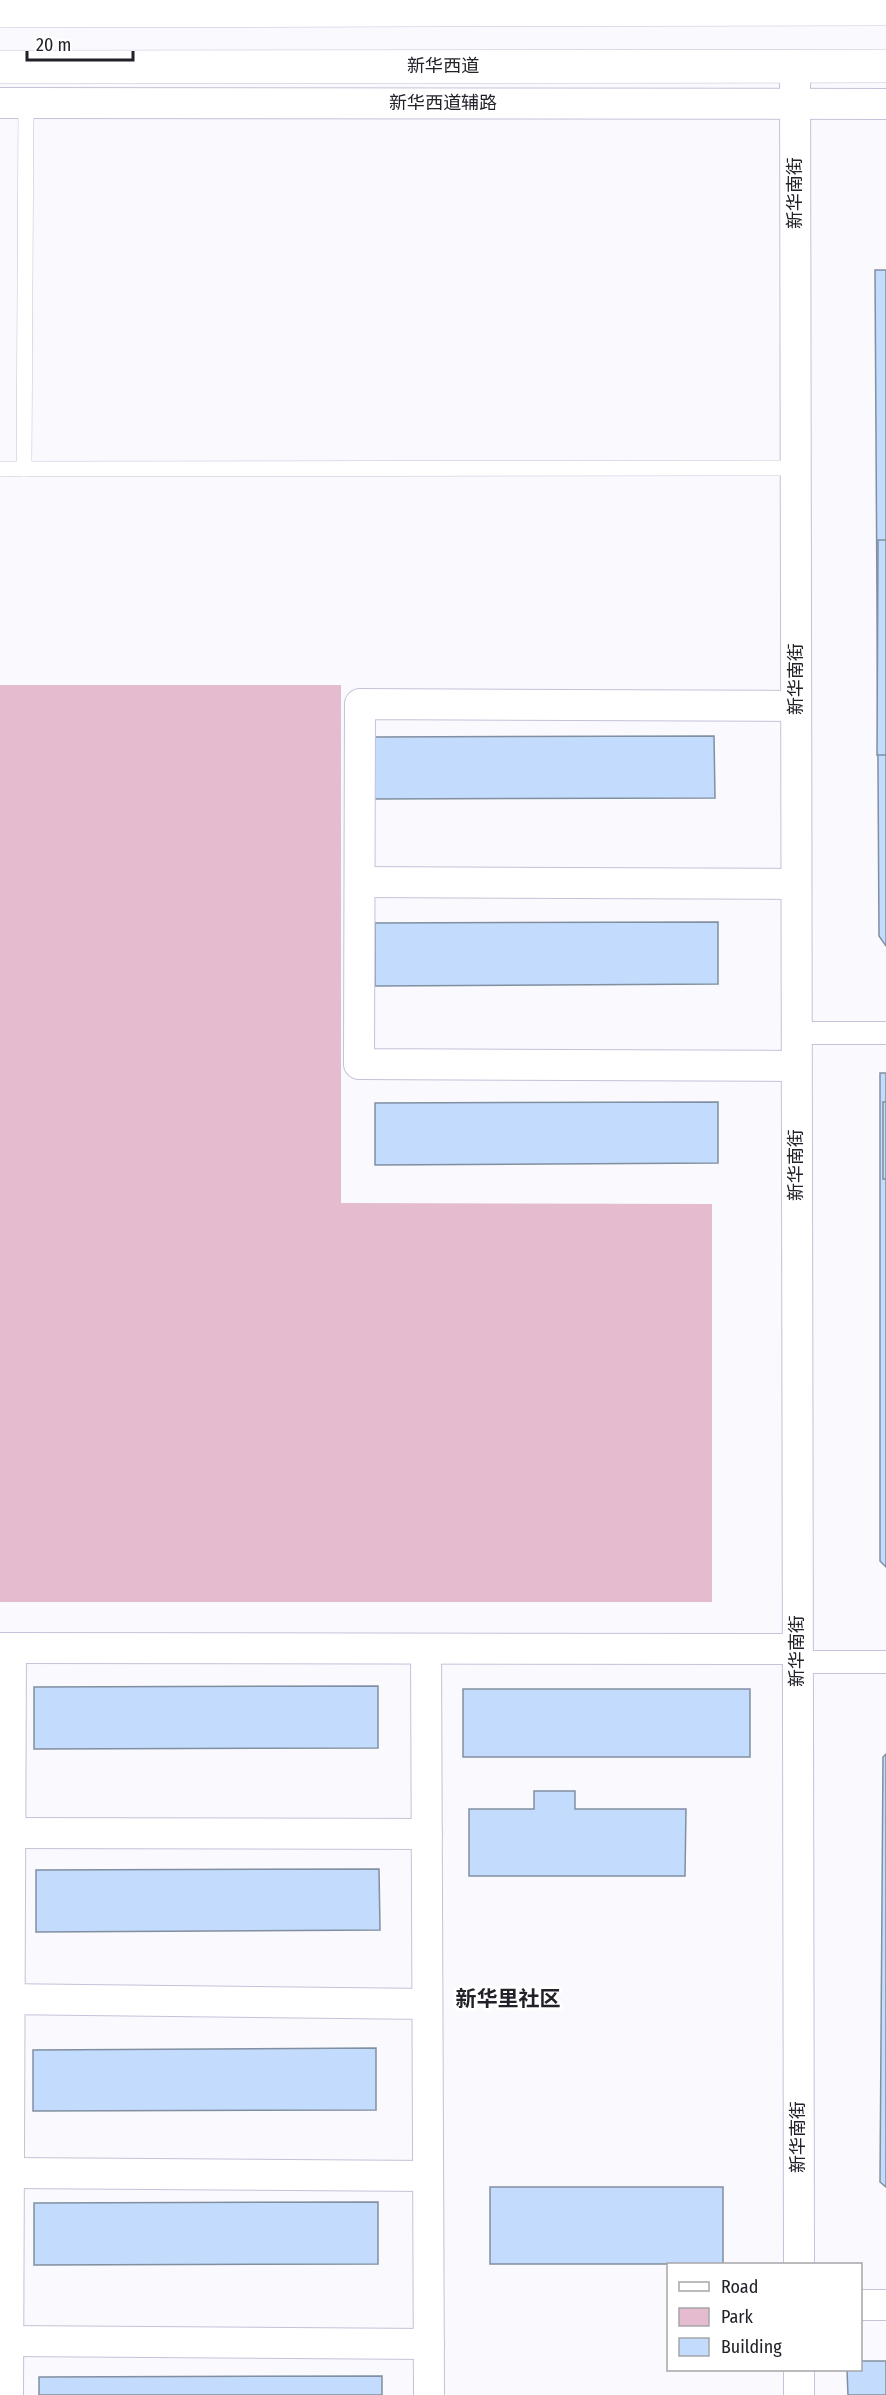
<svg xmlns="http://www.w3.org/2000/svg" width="886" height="2395" viewBox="0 0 886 2395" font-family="'Fira Sans Condensed','Noto Sans SC',sans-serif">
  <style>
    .green { fill: #e4bbcf }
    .building { fill: #c3dcfd; stroke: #818fa0; stroke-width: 1.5 }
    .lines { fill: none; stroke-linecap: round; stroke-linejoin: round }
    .service-casing { stroke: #c3c3d9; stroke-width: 16 }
    .pedestrian-casing { stroke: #c3c3d9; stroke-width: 24 }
    .minor-casing { stroke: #c3c3d9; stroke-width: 32 }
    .primary-casing { stroke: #c3c3d9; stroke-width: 34 }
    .service { stroke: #fff; stroke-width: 15 }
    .pedestrian { stroke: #fff; stroke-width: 22 }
    .minor { stroke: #fff; stroke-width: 30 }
    .primary { stroke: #fff; stroke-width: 33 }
    .labels { text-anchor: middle; stroke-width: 6; stroke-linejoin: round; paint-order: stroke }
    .street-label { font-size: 18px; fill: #212129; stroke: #fff }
    .quarter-label { font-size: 21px; font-weight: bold; fill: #212129; stroke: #fff }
  </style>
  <rect width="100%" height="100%" fill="#f9f9fe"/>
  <path class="green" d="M0,685H341V1203L712,1204V1602H0Z"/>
  <g class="building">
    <path d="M875,270H886V946L879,936Z"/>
    <path d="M878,540H886V755H877Z"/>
    <path d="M714,736L715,798L371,799V737Z"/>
    <path d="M718,922V984L375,986V923Z"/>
    <path d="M880,1073H886V1567L880,1561Z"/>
    <path d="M718,1102V1163L375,1165V1103Z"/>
    <rect x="883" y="1102" width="3" height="77"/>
    <path d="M378,1686V1748L34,1749V1687Z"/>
    <rect x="463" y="1689" width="287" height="68"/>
    <path d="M886,1754V2187L880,2182L883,1757Z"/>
    <path d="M534,1791H575V1809H686L685,1876H469V1809H534Z"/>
    <path d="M379,1869L380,1930L36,1932V1870Z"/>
    <path d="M376,2048V2110L33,2111V2050Z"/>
    <rect x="490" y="2187" width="233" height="77"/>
    <path d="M378,2202V2264L34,2265V2203Z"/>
    <path d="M860,2361H886V2395H848L847,2370H860Z"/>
    <path d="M382,2376V2395H39V2377Z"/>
  </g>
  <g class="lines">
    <defs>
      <g id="service">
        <path d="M0,469L795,468"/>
        <path d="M24,469L26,103"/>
      </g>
      <g id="pedestrian">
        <path d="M796,1033H886"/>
        <path d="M797,1662H886"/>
      </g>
      <g id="minor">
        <path d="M795,66L799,2264"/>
        <path d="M0,103L886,104"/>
        <path d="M796,706L360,704L359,1064L796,1066"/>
        <path d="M360,882L796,884"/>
        <path d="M0,1648L797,1649"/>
        <path d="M426,1649L429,2395"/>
        <path d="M0,1833L427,1834"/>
        <path d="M0,1999L427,2004"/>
        <path d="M11,2173L428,2176"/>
        <path d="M860,2305H886"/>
        <path d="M8,2341L429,2344"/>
        <path d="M799,2370V2395"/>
        <path d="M8,2395L11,1648"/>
      </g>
      <g id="primary">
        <path d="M0,11L886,9"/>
        <path d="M0,67L886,66"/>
      </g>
    </defs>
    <use href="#service" class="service-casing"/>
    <use href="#pedestrian" class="pedestrian-casing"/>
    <use href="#minor" class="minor-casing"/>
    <use href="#primary" class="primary-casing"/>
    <use href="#service" class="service"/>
    <use href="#pedestrian" class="pedestrian"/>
    <use href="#minor" class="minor"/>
    <use href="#primary" class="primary"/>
  </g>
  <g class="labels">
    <g class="street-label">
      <text x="443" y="72">新华西道</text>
      <text x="443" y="109">新华西道辅路</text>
      <text transform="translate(795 193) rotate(-90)" y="6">新华南街</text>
      <text transform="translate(796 679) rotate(-90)" y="6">新华南街</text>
      <text transform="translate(796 1165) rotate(-90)" y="6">新华南街</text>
      <text transform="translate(797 1651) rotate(-90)" y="6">新华南街</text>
      <text transform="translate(798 2137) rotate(-90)" y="6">新华南街</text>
    </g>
    <g class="quarter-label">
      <text x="508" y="2006">新华里社区</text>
    </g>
  </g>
  <rect x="667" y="2263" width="195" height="108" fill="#ffffff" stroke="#a6a6a9" stroke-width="1.5"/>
  <rect x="679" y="2282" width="30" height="9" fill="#ffffff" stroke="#a6a6a9" stroke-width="1.5"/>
  <text x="721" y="2293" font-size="18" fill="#212129">Road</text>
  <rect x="679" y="2308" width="30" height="18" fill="#e4bbcf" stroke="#a6a6a9" stroke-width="1.5"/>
  <text x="721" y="2323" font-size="18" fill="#212129">Park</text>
  <rect x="679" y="2338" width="30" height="18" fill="#c3dcfd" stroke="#a6a6a9" stroke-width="1.5"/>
  <text x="721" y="2353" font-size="18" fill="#212129">Building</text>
  <path d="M27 51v9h106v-9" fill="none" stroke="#212129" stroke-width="3"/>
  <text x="36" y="51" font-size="18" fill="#212129" stroke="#ffffff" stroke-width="4.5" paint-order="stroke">20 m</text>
</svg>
